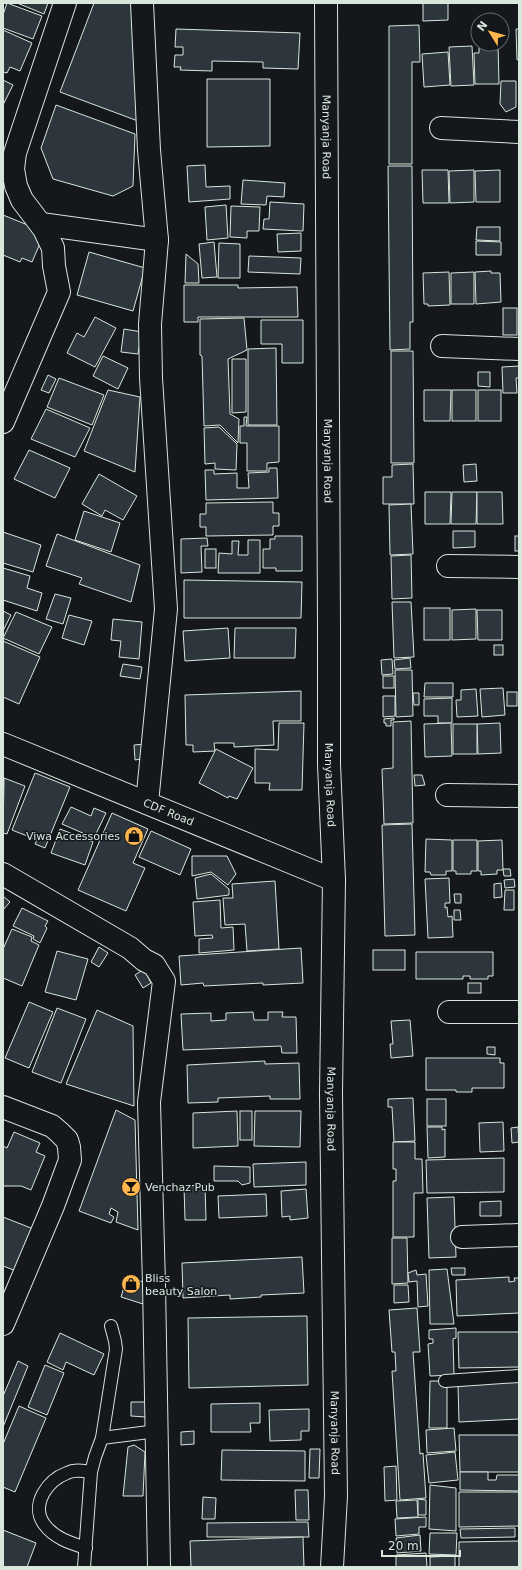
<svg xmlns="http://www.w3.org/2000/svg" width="522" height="1570" viewBox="0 0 522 1570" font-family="'DejaVu Sans',sans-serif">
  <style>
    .building { fill: #2c363c; stroke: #d8e6dc }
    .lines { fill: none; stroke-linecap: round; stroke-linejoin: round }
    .service-casing { stroke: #d8e6dc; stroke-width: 14 }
    .minor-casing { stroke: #d8e6dc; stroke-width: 24 }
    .secondary-casing { stroke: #d8e6dc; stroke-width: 24 }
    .service { stroke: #14181c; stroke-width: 12 }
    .minor { stroke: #14181c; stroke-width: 22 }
    .secondary { stroke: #14181c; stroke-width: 22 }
    .labels { text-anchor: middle; stroke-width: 3; stroke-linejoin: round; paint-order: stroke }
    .street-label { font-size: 11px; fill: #d8e6dc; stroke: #14181c }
    .poi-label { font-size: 11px; fill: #d8e6dc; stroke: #14181c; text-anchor: start }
  </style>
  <rect width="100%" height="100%" fill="#14181c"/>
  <g class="building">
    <path d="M7,3L42,16L33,39L3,28V15Z"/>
    <path d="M17,3H48L44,14Z"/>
    <path d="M94,3H138V121L60,92Z"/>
    <path d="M423,3H448V20L423,21Z"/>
    <path d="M419,25L420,62H412V164H389V26Z"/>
    <path d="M176,29L300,33L298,69L263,68V62L212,61V71L180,70L181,67H174L175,55H183V47H175Z"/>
    <path d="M516,29H519V59L517,60Z"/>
    <path d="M3,30L32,43L20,71L10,67L7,73L3,72Z"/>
    <path d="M479,44H498L499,84H475L474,53H479Z"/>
    <path d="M472,46L474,85L451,86L449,47Z"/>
    <path d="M448,52L450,85L424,87L422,54Z"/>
    <path d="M207,79H270V146L207,147Z"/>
    <path d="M3,80L13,85L3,105Z"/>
    <path d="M501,81H516V107L506,112L500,104Z"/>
    <path d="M56,105L135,134L133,186L113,196L53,179L41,148Z"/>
    <path d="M205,165L206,187L230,186V199L189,202L187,166Z"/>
    <path d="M388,166H412L413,322H410V349L390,350Z"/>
    <path d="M422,170H448L449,203H423Z"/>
    <path d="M474,170V202L450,203L449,171Z"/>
    <path d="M500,170V202H476L475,171Z"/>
    <path d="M243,180L285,183L284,197L267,196L266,205L241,204Z"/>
    <path d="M270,202L304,204L303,231L263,229L264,219H269Z"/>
    <path d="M226,205L228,238L207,240L205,207Z"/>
    <path d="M231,206L260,207L259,231H247V238L230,237Z"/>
    <path d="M3,215L45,232L32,262L22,258L20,262L3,255Z"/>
    <path d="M477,227H500V241L476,240Z"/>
    <path d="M301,233V251L278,252L277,234Z"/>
    <path d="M476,241L501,242V255H476Z"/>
    <path d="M214,242L217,277L202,278L199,244Z"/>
    <path d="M219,243L240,244V278H218Z"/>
    <path d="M89,252L145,268L133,311L77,295Z"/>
    <path d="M186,254L198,264L199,283H185Z"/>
    <path d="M249,256L301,258L300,274L248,272Z"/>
    <path d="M491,271V273H500L501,302L476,304L475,272Z"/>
    <path d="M449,272L450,305L428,306V304H424L423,273Z"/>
    <path d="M474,272V304H451V273Z"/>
    <path d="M184,285H238V288L297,287L298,317H198V322H184Z"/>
    <rect x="503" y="308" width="14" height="27"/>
    <path d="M95,317L116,328L95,367L67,353L77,333L84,337Z"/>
    <path d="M244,318L247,350L228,359L230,414L239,419L238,443L220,425L204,426L202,356L200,355V319Z"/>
    <path d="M261,320H303V363H282V344H261Z"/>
    <path d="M124,329L142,332L138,354L121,352Z"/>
    <path d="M276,348L277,425H248V349Z"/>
    <path d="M391,351H413L414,463H391Z"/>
    <path d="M103,356L128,368L118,389L93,376Z"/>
    <path d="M232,359H246V412L232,413Z"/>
    <path d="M519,366V378H516L517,393H503L502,367Z"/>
    <path d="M478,372H490V387L478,386Z"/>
    <path d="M48,375L56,379L49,393L41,390Z"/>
    <path d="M59,378L104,395L92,425L47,407Z"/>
    <path d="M108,390L140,397L135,472L84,451Z"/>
    <path d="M424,390H451L450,421H424Z"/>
    <rect x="452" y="390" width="24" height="31"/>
    <rect x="478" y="390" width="23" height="31"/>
    <path d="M46,409L90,428L75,457L31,439Z"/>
    <path d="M244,417H247L246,426H279V462L267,463V471H247V443H240V426H244Z"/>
    <path d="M219,427L237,444L236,470L215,469V463L205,464L204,428Z"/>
    <path d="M29,450L70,468L55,498L14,479Z"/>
    <path d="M413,464L414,504H383V477H392V465Z"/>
    <path d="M476,464L477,481L464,482L463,465Z"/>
    <path d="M269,468H277L278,498L206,500L205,470H214V474L237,473V488H249L248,473L269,472Z"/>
    <path d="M99,474L137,496L123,520L105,510L102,516L82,504Z"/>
    <path d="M425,492H451L450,524H425Z"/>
    <path d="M452,492H477L476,524H451Z"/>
    <path d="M477,492H502L503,524H477Z"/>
    <path d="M273,502V513H279V526H273V535L206,536V527H200V514H206V503Z"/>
    <path d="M411,504L413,554L390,555L389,505Z"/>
    <path d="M84,511L120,523L111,552L75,540Z"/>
    <path d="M453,531H475V547L453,548Z"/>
    <path d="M3,532L41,545L33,572L3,563Z"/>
    <path d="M57,534L140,565L131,602L79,584L82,578L46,566Z"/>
    <path d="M275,536H302V571H276V568H263V549H270V539H275Z"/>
    <rect x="515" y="536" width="4" height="15"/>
    <path d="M207,538L208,546H201L202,572L181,573V539Z"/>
    <path d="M248,540H260V573H218L219,553L232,554V541H239L238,555H248Z"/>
    <rect x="205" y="549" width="11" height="19"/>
    <path d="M411,555L412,598L392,599L391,556Z"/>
    <path d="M3,568L30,576L27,588L42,593L37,611L3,600Z"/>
    <path d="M184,580L302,582L301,618H184Z"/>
    <path d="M55,594L71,598L63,624L46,619Z"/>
    <path d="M392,602H411L414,657L394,658Z"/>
    <rect x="424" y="608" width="26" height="32"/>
    <path d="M476,609V639L452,640V610Z"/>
    <path d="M477,610H502V640H478Z"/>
    <path d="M3,611L11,615L3,631Z"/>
    <path d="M16,612L52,627L39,654L3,638Z"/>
    <path d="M69,615L92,621L84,645L62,638Z"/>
    <path d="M113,619L142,622L139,659L119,657L121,641L111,640Z"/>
    <path d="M228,628L230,658L185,661L183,631Z"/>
    <path d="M235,628H296L295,658H234Z"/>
    <path d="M3,641L40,657L19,704L3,697Z"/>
    <rect x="494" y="645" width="9" height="10"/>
    <path d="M410,658L411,668L395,669L394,660Z"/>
    <path d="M392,659L393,674L382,675L381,660Z"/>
    <path d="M123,664L142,667L140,679L120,676Z"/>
    <path d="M395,670H412L413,716L396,717Z"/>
    <rect x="383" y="676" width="11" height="12"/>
    <path d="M425,683H453V697H424Z"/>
    <path d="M503,688L505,715L482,717L480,689Z"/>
    <path d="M476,689L478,716L457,717L456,700H461V690Z"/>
    <path d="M301,691V721H273L274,745L234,747V743H214L215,751L193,752V745H186L185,695Z"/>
    <rect x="507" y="692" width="10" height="14"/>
    <path d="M413,693H419V705H414Z"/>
    <path d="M383,696H395V716L383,717Z"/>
    <path d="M452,698V723H438V716H424V699Z"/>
    <path d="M394,718V720H391V726H386V723H384V719Z"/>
    <path d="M411,721L413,823L384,824L382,769L393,768V722Z"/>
    <path d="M279,723H304L302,790H269L270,783H255V749L278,750Z"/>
    <path d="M451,723L452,756L425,757L424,724Z"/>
    <path d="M500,723L501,753L478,754L477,724Z"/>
    <rect x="453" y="724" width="24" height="30"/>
    <path d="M145,744L147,758L135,760L134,745Z"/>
    <path d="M216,749L253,768L237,799L229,796L228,798L199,783Z"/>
    <path d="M35,773L70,787L45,848L35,844L37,840L12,830Z"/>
    <path d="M414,775H422L425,785L415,786Z"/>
    <path d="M4,778L25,786L7,834L3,833Z"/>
    <path d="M71,807L91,816L94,808L106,813L94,838L62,824Z"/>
    <path d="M112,813L148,829L133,863L145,868L126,911L78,890Z"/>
    <path d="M412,824L415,935L385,936L382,825Z"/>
    <path d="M60,829L93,842L85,865L51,853Z"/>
    <path d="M151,831L191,849L180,875L139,857Z"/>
    <path d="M426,839L452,840V871H446V875H431L430,872H425Z"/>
    <path d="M453,840H477V871H471V874H456V871H453Z"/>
    <path d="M502,840L503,870H497V874L481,875V871H478V841Z"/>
    <path d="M192,856H227L236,874L228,885L211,872L192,876Z"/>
    <path d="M503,869H510L511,876H504Z"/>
    <path d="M211,874L229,889V895L197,899L195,878Z"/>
    <path d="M449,878L450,903H445V908L447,907L448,917L452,916L453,937L428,938L425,879Z"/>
    <path d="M514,879L515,887L505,888L504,880Z"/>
    <path d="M275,881L279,949L247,951L245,924L225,925L223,898H233L232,884Z"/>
    <path d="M501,883L502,897L494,898V884Z"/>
    <path d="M505,890H514V910H504Z"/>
    <path d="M454,894H461V903H455Z"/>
    <path d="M3,896L10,902L3,910Z"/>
    <path d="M220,900L221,928L233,927L234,950L199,953V939L213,938L212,935L195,936L193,902Z"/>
    <path d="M22,908L48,921L45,926L47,928L40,943L33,939L34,936L13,926Z"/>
    <path d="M454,910H460L461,920H454Z"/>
    <path d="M12,929L32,937L31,941L39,945L22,986L3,978V949Z"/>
    <path d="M99,947L108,953L99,967L91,962Z"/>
    <path d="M301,948L303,983L263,985V983L204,986L203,983L181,985L179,956Z"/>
    <rect x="373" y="950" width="32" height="20"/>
    <path d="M57,951L88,959L76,1000L45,992Z"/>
    <path d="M416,952H493V976H488V979H470V976H463V979H416Z"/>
    <path d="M144,969L151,983L143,988L135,975Z"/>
    <rect x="468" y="983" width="13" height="10"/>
    <path d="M29,1002L53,1012L29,1068L5,1058Z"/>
    <path d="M57,1008L86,1019L61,1083L32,1072Z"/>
    <path d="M97,1010L133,1026L134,1106L66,1084Z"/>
    <path d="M253,1012L254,1020H268V1012H283L282,1017H296L297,1053H282L281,1046L183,1050L181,1014L211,1013V1021L226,1020V1013Z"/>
    <path d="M410,1020L413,1056L391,1058L390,1044H393L391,1021Z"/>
    <path d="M487,1047H495V1055L487,1054Z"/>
    <path d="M426,1058H500V1063H504V1088H472V1092H456V1090H426Z"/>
    <path d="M265,1061V1064L299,1063L300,1099H270V1096L218,1098V1102L188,1103L187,1065Z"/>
    <path d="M413,1098L415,1141L394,1142L392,1107H388V1099Z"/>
    <rect x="427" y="1099" width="19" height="27"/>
    <path d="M116,1110L135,1120L138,1230L116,1222L118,1212L111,1208L109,1214L114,1217L111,1223L79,1211Z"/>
    <path d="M237,1111L238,1146L193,1148V1113Z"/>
    <rect x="240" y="1111" width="12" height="29"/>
    <path d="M255,1111H301L300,1147L254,1146Z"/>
    <path d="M503,1122L504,1151L480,1152L479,1123Z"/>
    <path d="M427,1127H442V1130L445,1129V1157L428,1158Z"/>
    <path d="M518,1127L519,1142L512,1143L511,1128Z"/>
    <path d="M14,1132L40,1143L36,1152L45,1156L31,1190L21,1186H3V1146L7,1148Z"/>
    <path d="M393,1142H415V1159H422L423,1193H414V1237H393V1181H396V1169H393Z"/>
    <path d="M504,1158V1192L427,1193L426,1160Z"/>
    <path d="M306,1162V1185L254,1187L253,1164Z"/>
    <path d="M214,1166L250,1167V1183L242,1185L238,1181H214Z"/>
    <path d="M205,1185L206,1220H185L184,1186Z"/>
    <path d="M306,1189L308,1218L290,1220V1216L282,1217L281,1191Z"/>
    <path d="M266,1194L267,1216L219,1218L218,1196Z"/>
    <path d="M454,1197L456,1257L429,1258L427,1198Z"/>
    <path d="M501,1201V1216H480V1202Z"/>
    <path d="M3,1217L36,1230L19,1272L3,1266Z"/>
    <path d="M392,1238H407L408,1283L392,1284Z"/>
    <path d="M302,1257L304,1293L261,1295V1297L230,1299V1295L183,1298L182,1263Z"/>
    <path d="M451,1268H465V1275H452Z"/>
    <path d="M447,1269L454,1324H430L429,1270Z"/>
    <path d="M416,1270L417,1275L426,1274L428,1306L418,1307L417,1281L409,1282L408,1273Z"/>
    <path d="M127,1277L150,1284L143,1304L121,1297Z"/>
    <path d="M509,1277V1282L515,1281L514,1278H519V1313L457,1316L456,1280Z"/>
    <path d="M394,1285H408L409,1302L394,1303Z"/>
    <path d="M417,1308L420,1352H413L420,1454L423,1453L426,1498L400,1500L392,1371H396L395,1352H392L389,1310Z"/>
    <path d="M307,1316L308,1385L189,1388L188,1318Z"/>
    <path d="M456,1328V1338L453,1339L454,1375L430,1376L428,1344L433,1343V1339H429V1330Z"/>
    <path d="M458,1332H519V1367L459,1368Z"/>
    <path d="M60,1333L104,1354L94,1375L66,1362L63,1370L47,1362Z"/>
    <path d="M18,1361L28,1366L3,1427V1396Z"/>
    <path d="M45,1365L64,1373L47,1415L28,1407Z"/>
    <path d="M430,1381H447V1428H429Z"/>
    <path d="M519,1382V1419L459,1422L458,1385Z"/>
    <path d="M131,1402H146V1417L131,1416Z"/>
    <path d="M260,1403V1423H250L251,1432H211V1404Z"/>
    <path d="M19,1406L46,1418L15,1492L3,1487V1444Z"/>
    <path d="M309,1409V1431H301V1440L270,1441L269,1410Z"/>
    <path d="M454,1428L456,1451L427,1453L426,1430Z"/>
    <path d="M194,1431V1444L181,1445V1432Z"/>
    <path d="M459,1435H519V1472H460Z"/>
    <path d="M134,1445L145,1452L143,1496H123L128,1447Z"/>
    <path d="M310,1449H320L319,1478H309Z"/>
    <path d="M222,1450L305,1451V1481L221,1480Z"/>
    <path d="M455,1452L458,1480L429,1483L426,1455Z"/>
    <path d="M396,1466L397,1500L385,1501L384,1467Z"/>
    <path d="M460,1472H488V1480H496L497,1475H519V1491L460,1490Z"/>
    <path d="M430,1485L456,1488V1531L429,1529Z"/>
    <path d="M295,1490H308L309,1520H296Z"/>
    <path d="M459,1492H519V1526L459,1527Z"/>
    <path d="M203,1497L216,1498L215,1519H202Z"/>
    <path d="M418,1499L426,1500V1515H418Z"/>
    <path d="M417,1500L418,1517L397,1518L396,1501Z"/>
    <path d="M426,1517V1527H419V1534L396,1536L395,1519Z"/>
    <path d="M308,1522L309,1537H207V1523Z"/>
    <path d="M515,1528V1537L461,1538L460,1529Z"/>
    <path d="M3,1530L36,1543L27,1567H3Z"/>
    <path d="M430,1533H457L456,1555L429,1554Z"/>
    <path d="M420,1535L421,1551L397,1553L396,1538Z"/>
    <path d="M303,1537L304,1567H191L190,1541Z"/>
    <path d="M519,1541V1567H459V1542Z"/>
    <path d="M426,1553L427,1567H396V1555Z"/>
    <path d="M455,1556V1567H430V1557Z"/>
  </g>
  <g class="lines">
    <defs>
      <g id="service">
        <path d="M445,1381L519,1376"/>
        <path d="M102,1438L157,1431"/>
        <path d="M86,1548C70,1543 54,1538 44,1524C30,1504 48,1480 67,1473C75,1469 83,1471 91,1472"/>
        <path d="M84,1567L91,1472L95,1457L102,1438L116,1349L115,1341L111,1326"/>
      </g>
      <g id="minor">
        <path d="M142,3L149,150L157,240L150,324L151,378L166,609L147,803"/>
        <path d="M441,128L519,132"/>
        <path d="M41,224L157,240"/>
        <path d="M442,346L519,349"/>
        <path d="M3,422L59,292L54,266L53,248L44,229L22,200L16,186L13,169L15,153L65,3"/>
        <path d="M448,566L519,567"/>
        <path id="s1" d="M3,744L334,880"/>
        <path d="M447,795L519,796"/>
        <path d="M3,874L130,948L144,960L154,965L164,981L149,1102L154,1284L159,1567"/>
        <path d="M449,1012H519"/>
        <path d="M3,1107L52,1126L59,1132L67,1140L69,1147L70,1160L53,1206L3,1324"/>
        <path d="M462,1237L519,1235"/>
      </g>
      <g id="secondary">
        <path id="s2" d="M326,3L329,625V764L334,880L331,1094L336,1496L332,1567"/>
      </g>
    </defs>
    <use href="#service" class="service-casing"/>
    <use href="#minor" class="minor-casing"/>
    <use href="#secondary" class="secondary-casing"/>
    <use href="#service" class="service"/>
    <use href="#minor" class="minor"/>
    <use href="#secondary" class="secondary"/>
  </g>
  <defs>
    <symbol id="shop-disc" viewBox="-11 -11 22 22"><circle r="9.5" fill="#ffb74d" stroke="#14181c"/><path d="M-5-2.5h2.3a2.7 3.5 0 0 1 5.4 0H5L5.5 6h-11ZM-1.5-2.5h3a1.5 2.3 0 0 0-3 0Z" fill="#111"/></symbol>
    <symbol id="bar-disc" viewBox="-11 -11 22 22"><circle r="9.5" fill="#ffb74d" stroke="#14181c"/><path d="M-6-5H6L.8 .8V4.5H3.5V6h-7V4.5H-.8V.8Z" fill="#111"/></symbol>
  </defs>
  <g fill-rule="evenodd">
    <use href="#shop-disc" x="123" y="825" width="22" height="22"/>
    <use href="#bar-disc" x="120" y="1176" width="22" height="22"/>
    <use href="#shop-disc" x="120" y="1273" width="22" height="22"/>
  </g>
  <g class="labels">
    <g class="street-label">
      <text dy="4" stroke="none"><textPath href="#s2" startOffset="134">Manyanja Road</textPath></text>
      <text dy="4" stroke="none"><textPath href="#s2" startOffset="458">Manyanja Road</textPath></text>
      <text dy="4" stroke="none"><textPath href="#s2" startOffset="782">Manyanja Road</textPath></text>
      <text dy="4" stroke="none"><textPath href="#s1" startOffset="179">CDF Road</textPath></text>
      <text dy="4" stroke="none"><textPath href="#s2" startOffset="1106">Manyanja Road</textPath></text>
      <text dy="4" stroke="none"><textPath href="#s2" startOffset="1430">Manyanja Road</textPath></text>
    </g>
    <g class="poi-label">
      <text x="120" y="840" text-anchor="end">Viwa Accessories</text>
      <text x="145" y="1191">Venchaz Pub</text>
      <text x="145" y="1282">Bliss<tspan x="145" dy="13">beauty Salon</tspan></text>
    </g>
  </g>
  <rect width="522" height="1570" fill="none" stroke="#d8e6dc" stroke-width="8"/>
  <g transform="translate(490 32) rotate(307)"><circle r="19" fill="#14181c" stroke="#626a69"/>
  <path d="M0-3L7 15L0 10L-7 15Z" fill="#ffb74d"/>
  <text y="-6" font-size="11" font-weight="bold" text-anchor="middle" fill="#d8e6dc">N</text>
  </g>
  <path d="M382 1550v6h78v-6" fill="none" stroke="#d8e6dc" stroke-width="2"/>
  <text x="388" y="1550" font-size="12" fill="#d8e6dc" stroke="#14181c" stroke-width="3" paint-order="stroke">20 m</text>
</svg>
